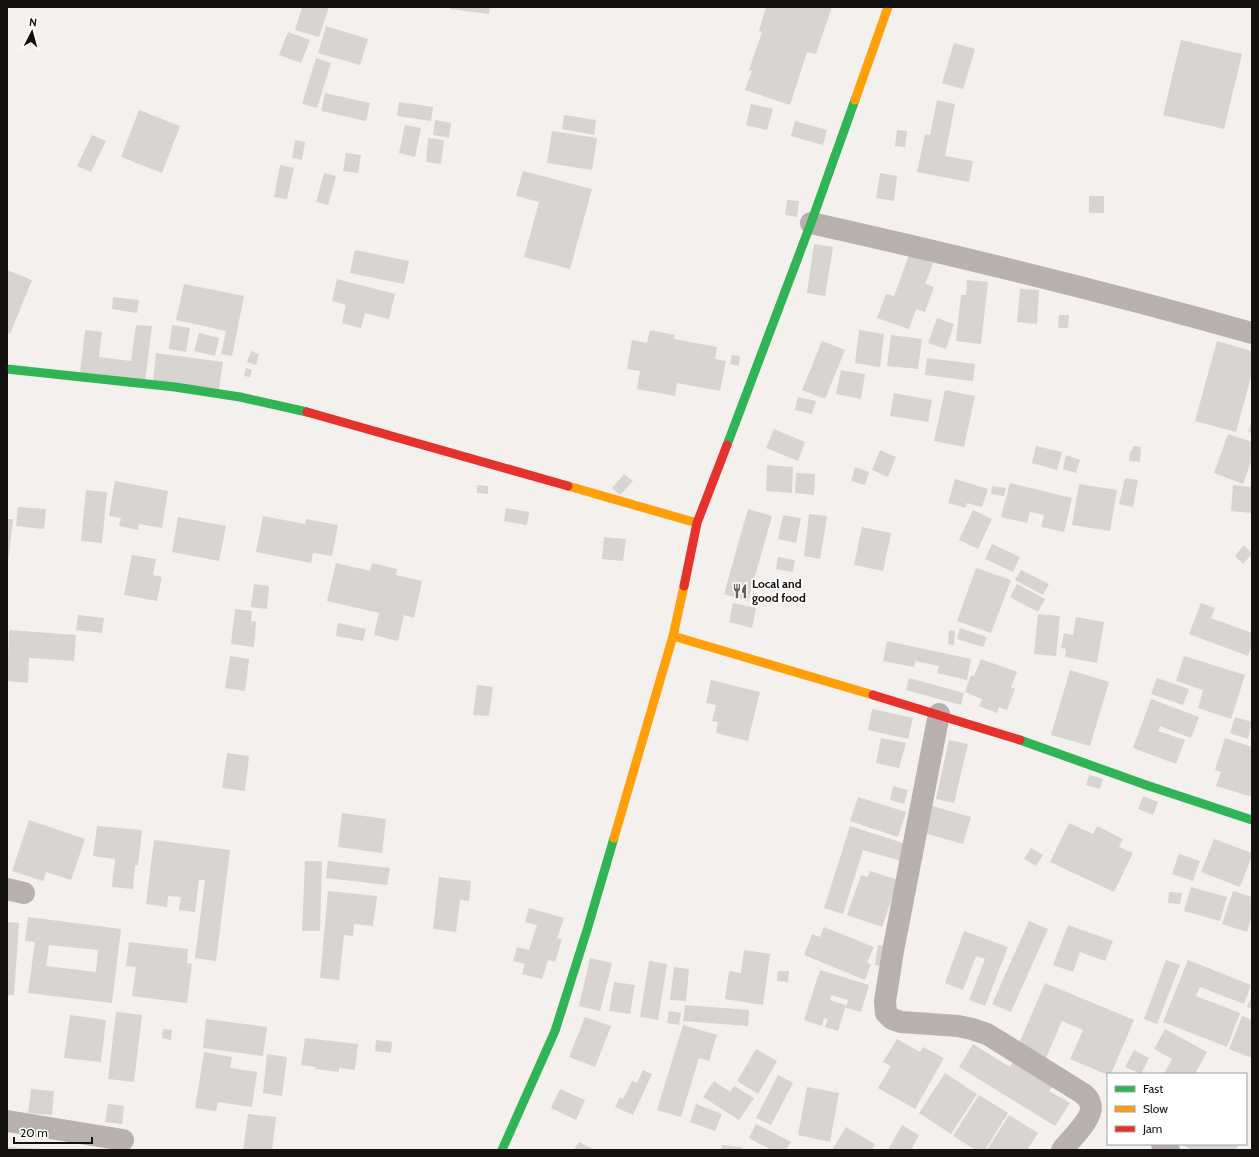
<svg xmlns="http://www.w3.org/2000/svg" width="1259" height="1157" viewBox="0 0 1259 1157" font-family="Cabin,sans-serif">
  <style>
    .building { fill: #d7d4d2; fill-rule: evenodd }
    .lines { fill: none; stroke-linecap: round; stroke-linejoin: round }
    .street { stroke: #b8b1af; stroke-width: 22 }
    .fast { stroke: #30b455; stroke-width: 9 }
    .slow { stroke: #ff9f0a; stroke-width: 9 }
    .jam { stroke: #e5322d; stroke-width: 9 }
    .labels { text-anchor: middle; stroke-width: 3.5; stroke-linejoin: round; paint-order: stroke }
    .poi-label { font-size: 12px; font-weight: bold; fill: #141210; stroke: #fff; text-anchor: start }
  </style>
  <rect width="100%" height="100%" fill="#f3f0ed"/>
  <g class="building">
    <path d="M302,7H329L319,37L295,30Z"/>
    <path d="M450,7H490L489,14L450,9Z"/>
    <path d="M766,7H832L816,54L807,52L790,105L745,90L752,71L749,70L762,32L759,31Z"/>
    <path d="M326,26L368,39L360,65L318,53Z"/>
    <path d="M288,32L310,40L301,63L279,55Z"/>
    <path d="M1181,40L1242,54L1224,129L1163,115Z"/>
    <path d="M954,43L975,49L963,89L942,83Z"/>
    <path d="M316,58L331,63L317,108L302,104Z"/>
    <path d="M325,93L370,103L366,121L321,111Z"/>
    <path d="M937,100L955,104L945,156L973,161L969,182L917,172L925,134L930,135Z"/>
    <path d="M399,102L433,107L431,121L397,116Z"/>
    <path d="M751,104L773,109L767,130L746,125Z"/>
    <path d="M139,110L180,126L162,173L121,157Z"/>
    <path d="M564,115L596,120L594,135L562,129Z"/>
    <path d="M435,120L451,123L449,138L433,135Z"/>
    <path d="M795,121L827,130L823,145L791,136Z"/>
    <path d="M405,125L421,128L415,157L399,153Z"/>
    <path d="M897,130L907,131L905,147L895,146Z"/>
    <path d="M552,131L597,138L592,170L547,163Z"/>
    <path d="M92,135L106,141L91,172L77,166Z"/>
    <path d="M428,138L444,140L441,164L426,162Z"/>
    <path d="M295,140L305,142L302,160L292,158Z"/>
    <path d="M346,153L361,155L358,173L343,171Z"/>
    <path d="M280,165L294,168L287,199L274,197Z"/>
    <path d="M523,171L592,189L570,269L524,257L539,202L516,196Z"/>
    <path d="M324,173L336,176L328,205L316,202Z"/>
    <path d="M880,173L897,176L894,201L876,198Z"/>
    <rect x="1089" y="196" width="15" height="17"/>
    <path d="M787,200L799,201L797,217L785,215Z"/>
    <path d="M814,244L833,247L825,296L807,293Z"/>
    <path d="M355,250L409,261L404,284L350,273Z"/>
    <path d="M909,255L933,263L925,284L934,287L925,312L916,309L909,329L877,318L886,294L894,296Z"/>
    <path d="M7,270L32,280L10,334L7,332Z"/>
    <path d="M337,279L395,294L389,319L365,313L361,328L342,323L346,305L332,301Z"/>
    <path d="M967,280L988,282L981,344L956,341L961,295H966Z"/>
    <path d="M184,284L244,296L232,356L221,354L226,331L176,320Z"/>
    <path d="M1020,289L1039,290L1037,324L1017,322Z"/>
    <path d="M113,297L139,300L137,313L112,309Z"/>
    <path d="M1059,315H1069L1068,328H1058Z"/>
    <path d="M937,318L954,324L946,349L928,343Z"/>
    <path d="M136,325L152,326L145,382L80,374L85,330L102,332L99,357L131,361Z"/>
    <path d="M172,325L190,328L186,352L169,349Z"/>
    <path d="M650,330L675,335L674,339L717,347L715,359L726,361L720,391L677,383L675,396L637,389L640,371L627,369L632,340L647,343Z"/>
    <path d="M859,330L884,334L880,367L855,363Z"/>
    <path d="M199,333L219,338L215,356L194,351Z"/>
    <path d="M891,335L922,339L918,369L887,366Z"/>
    <path d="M822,341L845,350L825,399L802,390Z"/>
    <path d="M1217,341L1252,351V373L1236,432L1195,421Z"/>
    <path d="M251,351L259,354L256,365L247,362Z"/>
    <path d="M156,353L223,362L219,389L153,381Z"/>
    <path d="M732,355L740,356L739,366L730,364Z"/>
    <path d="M927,358L975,364L973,381L925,375Z"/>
    <path d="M246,368L252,370L250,377L244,376Z"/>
    <path d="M841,370L865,374L861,399L836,394Z"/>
    <path d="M945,390L975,396L964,447L934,441Z"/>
    <path d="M894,393L932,400L928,422L890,416Z"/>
    <path d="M798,397L816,401L812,414L795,410Z"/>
    <path d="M1252,420V433L1248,432Z"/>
    <path d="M774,429L805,442L798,461L766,448Z"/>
    <path d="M1228,434L1252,442V459L1243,484L1214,473Z"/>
    <path d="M1036,446L1062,452L1057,470L1032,463Z"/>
    <path d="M1133,446L1141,447L1140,462L1129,461L1130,451H1132Z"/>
    <path d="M880,450L896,457L888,477L872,470Z"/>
    <path d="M1066,455L1080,460L1076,473L1063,469Z"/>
    <path d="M767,465L793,467L792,493L766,491Z"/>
    <path d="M855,467L869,472L865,485L851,481Z"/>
    <path d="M796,473L815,474L814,495L795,493Z"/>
    <path d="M624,474L633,481L620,495L612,488Z"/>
    <path d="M1125,478L1138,480L1133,507L1119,504Z"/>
    <path d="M955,479L988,489L982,507L967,503L965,508L948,503Z"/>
    <path d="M115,481L168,491L162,528L139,524L138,530L119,526L121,518L109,516Z"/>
    <path d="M1252,481V513L1231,511L1233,485L1250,487Z"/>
    <path d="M1010,483L1072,498L1064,532L1041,527L1044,515L1030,512L1027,523L1001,517Z"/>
    <path d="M1079,484L1117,490L1110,531L1072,525Z"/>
    <path d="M477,485L488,486V494L477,493Z"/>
    <path d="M992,486L1006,488L1004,496L991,494Z"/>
    <path d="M86,490L107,492L102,543L81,541Z"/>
    <path d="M18,507L46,509L44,529L16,526Z"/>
    <path d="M506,508L529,512L527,525L504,521Z"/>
    <path d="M748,509L772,516L748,601L724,594Z"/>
    <path d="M973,510L992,519L978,549L959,540Z"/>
    <path d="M809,514L827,516L820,559L804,556Z"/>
    <path d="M783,515L801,518L796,543L778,539Z"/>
    <path d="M263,516L305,524L306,519L338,525L332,556L313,553L311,563L256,552Z"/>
    <path d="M178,517L226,526L219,561L172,552Z"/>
    <path d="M7,519H13L8,563L7,562Z"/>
    <path d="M862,527L891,533L883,571L854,565Z"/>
    <path d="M604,537L626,539L623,561L602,559Z"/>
    <path d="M992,544L1020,557L1013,572L985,559Z"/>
    <path d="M1244,545L1252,554L1243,564L1235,556Z"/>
    <path d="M132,555L156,559L153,575L162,577L157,601L124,595Z"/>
    <path d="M778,557L795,560L793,572L776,569Z"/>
    <path d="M336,563L370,571L372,563L397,569L396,575L422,581L414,618L404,615L398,641L374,635L379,613L327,601Z"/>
    <path d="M976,568L1011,580L991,633L957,621Z"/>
    <path d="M1021,570L1049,584L1043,595L1015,580Z"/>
    <path d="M254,584L269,586L267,609L251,607Z"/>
    <path d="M1017,584L1045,599L1038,612L1010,597Z"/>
    <path d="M733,603L756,608L752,628L729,622Z"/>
    <path d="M1201,603L1215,608L1211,618L1252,633V646L1248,656L1189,634Z"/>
    <path d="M235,609L252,611L251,621L256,622L254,647L231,644Z"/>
    <path d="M1038,614L1060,616L1056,656L1034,654Z"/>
    <path d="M78,615L104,618L102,633L76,630Z"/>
    <path d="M1076,617L1104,622L1097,663L1065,657L1066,649L1061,648L1064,633L1073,635Z"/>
    <path d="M338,623L366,629L363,641L336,636Z"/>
    <path d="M960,628L987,637L983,647L957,639Z"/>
    <path d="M9,630L76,635L74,661L29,658L28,683L7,681Z"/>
    <path d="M949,630L955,631L954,645L948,644Z"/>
    <path d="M887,641L971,659L967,680L937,673L939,666L915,661L914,667L883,661Z"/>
    <path d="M230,656L249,659L245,691L225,688Z"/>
    <path d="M1184,656L1245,675L1231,719L1198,708L1203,690L1176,681Z"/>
    <path d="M981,659L1017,672L1011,687L1015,689L1007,710L999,707L997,713L979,706L982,699L965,692L971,675L974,676Z"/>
    <path d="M1070,670L1109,682L1090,746L1051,735Z"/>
    <path d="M909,678L964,693L961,705L906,690Z"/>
    <path d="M1157,678L1189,689L1183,705L1151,694Z"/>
    <path d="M711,680L760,692L748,741L716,733L718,722L712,721L716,705L706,703Z"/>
    <path d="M477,685L493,687L489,716L473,715Z"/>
    <path d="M1151,699L1199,717L1191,738L1160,726L1158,731L1185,740L1176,764L1133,748Z"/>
    <path d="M872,709L913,718L908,739L868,730Z"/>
    <path d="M1235,717L1252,722L1248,739L1230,733Z"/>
    <path d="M881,738L906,743L899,768L876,763Z"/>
    <path d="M1225,738L1252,747V797L1216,786L1221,772L1215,770Z"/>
    <path d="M949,740L968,744L954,803L936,799Z"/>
    <path d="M227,753L249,756L245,791L222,788Z"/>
    <path d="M1089,775L1103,779L1100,789L1086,785Z"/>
    <path d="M893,786L908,790L904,804L890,800Z"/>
    <path d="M1143,796L1158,802L1153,815L1138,809Z"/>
    <path d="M858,797L906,812L898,837L850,821Z"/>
    <path d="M932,806L971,817L963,844L924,833Z"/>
    <path d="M342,813L386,819L382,853L338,847Z"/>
    <path d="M29,820L85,839L71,880L46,872L43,881L12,871Z"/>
    <path d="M1069,823L1093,834L1097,826L1123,839L1119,847L1133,853L1114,892L1050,862Z"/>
    <path d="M97,826L142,830L138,865H135L133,889L112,887L115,859L93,856Z"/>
    <path d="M850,826L906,844L901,861L863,850L843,914L824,908Z"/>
    <path d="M1214,839L1252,853V856L1240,887L1201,872Z"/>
    <path d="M154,840L230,850L216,961L195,958L205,880H199L195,912L179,910L181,897L168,896L167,907L146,904Z"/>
    <path d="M1031,848L1043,855L1036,866L1024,859Z"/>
    <path d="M1179,854L1200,861L1193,881L1172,874Z"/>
    <path d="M305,861H322L320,931H302Z"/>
    <path d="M328,861L390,868L387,885L326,878Z"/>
    <path d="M870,871L898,880L882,927L847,915L861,875L868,877Z"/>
    <path d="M439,877L471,881L469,901L460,900L456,932L433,929Z"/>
    <path d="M1191,887L1227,897L1220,921L1184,911Z"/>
    <path d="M328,891L377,896L373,926L354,924L353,936L344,935L339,980L320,978Z"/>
    <path d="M1233,891L1252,897V915L1247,932L1222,924Z"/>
    <path d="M1169,892L1182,893L1180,904L1168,903Z"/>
    <path d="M529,908L564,918L557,938L562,939L555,962L548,960L542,979L522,974L525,964L513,961L517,947L529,950L537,925L525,922Z"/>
    <path d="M28,917L121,929L112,1003L28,993L35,942L25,941ZM49,945L98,950L96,972L46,966Z"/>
    <path d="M1029,921L1048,929L1011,1012L992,1004Z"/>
    <path d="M7,922L19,923L14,995H7Z"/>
    <path d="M1068,925L1113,941L1105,961L1080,952L1073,972L1053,965Z"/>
    <path d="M824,927L874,947L867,963L871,964L865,980L804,955L812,934L820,937Z"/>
    <path d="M964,931L1008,947L985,1006L969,1000L985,959L976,956L963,990L945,983Z"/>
    <path d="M129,942L188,949L187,963L192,964L187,1003L132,996L136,967L126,966Z"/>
    <path d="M878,945L883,946L881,966L875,965Z"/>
    <path d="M744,950L770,954L763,1005L725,999L729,971L741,973Z"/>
    <path d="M590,958L612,963L600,1011L579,1006Z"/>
    <path d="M1166,960L1180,965L1157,1024L1144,1019Z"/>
    <path d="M1188,960L1251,985L1244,1004L1200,987L1196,996L1240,1013L1227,1047L1163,1022Z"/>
    <path d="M649,961L667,964L658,1020L640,1017Z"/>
    <path d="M674,967L689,969L686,1001L670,1000Z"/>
    <path d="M820,970L869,985L861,1012L846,1008L848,1000L831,995L830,1000L846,1005L838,1031L825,1027L828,1019L824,1018L822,1026L804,1020Z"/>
    <path d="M778,971H789L788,982L777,981Z"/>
    <path d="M614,982L635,985L630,1014L609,1011Z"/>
    <path d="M1045,983L1134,1020L1111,1074H1108V1075L1070,1059L1083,1030L1062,1021L1046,1058L1018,1046Z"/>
    <path d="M1252,995V1009L1247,1007Z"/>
    <path d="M685,1005L749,1010L748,1026L683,1021Z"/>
    <path d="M669,1011L681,1013L679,1025L667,1023Z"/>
    <path d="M116,1012L142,1015L134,1082L108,1079Z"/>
    <path d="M70,1015L106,1020L101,1062L64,1058Z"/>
    <path d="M1242,1016L1252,1020V1058L1229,1049Z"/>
    <path d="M585,1017L611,1026L595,1067L569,1057Z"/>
    <path d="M206,1019L267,1027L263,1056L203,1048Z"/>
    <path d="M683,1025L717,1035L709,1061L699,1058L681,1117L657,1110Z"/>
    <path d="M163,1029L172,1030L171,1040L162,1038Z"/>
    <path d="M1165,1029L1207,1052L1195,1074H1164L1172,1059L1154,1049Z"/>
    <path d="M305,1038L358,1044L355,1070L339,1068V1072L315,1069L316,1067L301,1065Z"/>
    <path d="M897,1039L920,1052L923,1047L944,1058L915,1109L878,1088L891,1066L883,1062Z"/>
    <path d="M376,1040L392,1042L391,1053L375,1051Z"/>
    <path d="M973,1044L1010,1067L1013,1062L1053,1086L1049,1091L1070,1103L1055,1126L959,1067Z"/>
    <path d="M756,1049L777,1061L758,1094L737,1081Z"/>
    <path d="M1134,1050L1149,1058L1141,1074L1125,1067Z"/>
    <path d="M204,1052L232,1057L230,1068L257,1072L252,1107L218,1102L216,1111L195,1108Z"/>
    <path d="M267,1054L287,1057L282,1096L263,1093Z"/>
    <path d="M643,1070L652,1074L633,1115L615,1107L620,1097L623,1099L632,1081L637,1083Z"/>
    <path d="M945,1073L977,1094L951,1134L919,1113Z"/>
    <path d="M778,1075L793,1083L771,1125L756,1118Z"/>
    <path d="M714,1081L730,1092L734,1086L754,1098L739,1120L703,1097Z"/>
    <path d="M807,1087L839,1093L830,1142L798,1135Z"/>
    <path d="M31,1089L54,1091L52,1115L28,1113Z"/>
    <path d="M560,1089L585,1100L576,1120L551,1108Z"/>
    <path d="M979,1095L1008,1113L985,1150H976L953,1136Z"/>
    <path d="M108,1104L124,1106L122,1124L105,1122Z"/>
    <path d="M696,1104L722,1114L715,1131L690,1122Z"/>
    <path d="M248,1114L276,1117L272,1150H243Z"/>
    <path d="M1009,1115L1038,1133L1027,1150H987Z"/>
    <path d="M756,1124L791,1142L786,1150H771L749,1138Z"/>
    <path d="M902,1125L919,1135L911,1150H888Z"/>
    <path d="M846,1127L875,1144L872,1150H832Z"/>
    <path d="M579,1142L595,1150H574Z"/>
    <path d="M1181,1144H1234L1238,1146L1235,1150H1192Z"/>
    <path d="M722,1145L742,1147V1150H721Z"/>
    <path d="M7,1147L43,1149V1150H7Z"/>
  </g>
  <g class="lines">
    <g class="street">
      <path d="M811,223C959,256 1106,292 1252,333"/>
      <path d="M939,714L893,951L885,1001L886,1013L892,1019L901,1022L958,1026L972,1029L987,1034L1082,1093C1085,1095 1089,1099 1090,1103C1096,1116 1070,1140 1062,1150"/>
      <path d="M7,889L24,893"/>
      <path d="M7,1121L123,1140"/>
      <path d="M1162,1144L1169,1150"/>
    </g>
    <g class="fast">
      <path d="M7,369L175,387L240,397L307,412"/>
      <path d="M727,445L811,223L855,100"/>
      <path d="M1020,740L1146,785L1252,820"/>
      <path d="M502,1150L555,1031L587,930L614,838"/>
    </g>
    <g class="slow">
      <path d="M855,100L888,7"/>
      <path d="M568,486L697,523"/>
      <path d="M673,636L873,695"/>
      <path d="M614,838L673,636L684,586"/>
    </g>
    <g class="jam">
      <path d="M307,412L568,486"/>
      <path d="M684,586L697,523L727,445"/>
      <path d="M873,695L1020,740"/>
    </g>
  </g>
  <defs>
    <symbol id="restaurant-bare" viewBox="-9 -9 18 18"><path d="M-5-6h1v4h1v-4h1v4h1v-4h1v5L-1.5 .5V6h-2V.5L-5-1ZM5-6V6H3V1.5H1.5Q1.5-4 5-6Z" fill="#62605d" stroke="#fff" stroke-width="2.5" paint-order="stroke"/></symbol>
  </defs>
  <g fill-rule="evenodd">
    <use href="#restaurant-bare" x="729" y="580" width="22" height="22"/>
  </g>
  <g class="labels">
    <g class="poi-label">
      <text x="752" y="588">Local and<tspan x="752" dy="14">good food</tspan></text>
    </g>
  </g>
  <rect width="1259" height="1157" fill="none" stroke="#141210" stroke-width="16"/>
  <rect x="1107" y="1073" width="140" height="72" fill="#ffffff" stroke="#a1a09f"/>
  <rect x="1115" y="1086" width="20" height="6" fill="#30b455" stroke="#a1a09f"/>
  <text x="1143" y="1093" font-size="12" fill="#141210">Fast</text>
  <rect x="1115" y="1106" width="20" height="6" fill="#ff9f0a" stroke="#a1a09f"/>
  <text x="1143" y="1113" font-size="12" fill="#141210">Slow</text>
  <rect x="1115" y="1126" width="20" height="6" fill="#e5322d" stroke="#a1a09f"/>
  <text x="1143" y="1133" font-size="12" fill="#141210">Jam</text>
  <g transform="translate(32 32) rotate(6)" stroke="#ffffff" stroke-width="3" paint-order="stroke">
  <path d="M0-3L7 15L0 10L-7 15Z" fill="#141210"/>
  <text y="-6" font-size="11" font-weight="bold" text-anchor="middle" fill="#141210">N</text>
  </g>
  <path d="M14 1137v6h78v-6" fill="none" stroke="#141210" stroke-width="2"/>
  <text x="20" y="1137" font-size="12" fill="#141210" stroke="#ffffff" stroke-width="3" paint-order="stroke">20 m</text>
</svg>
